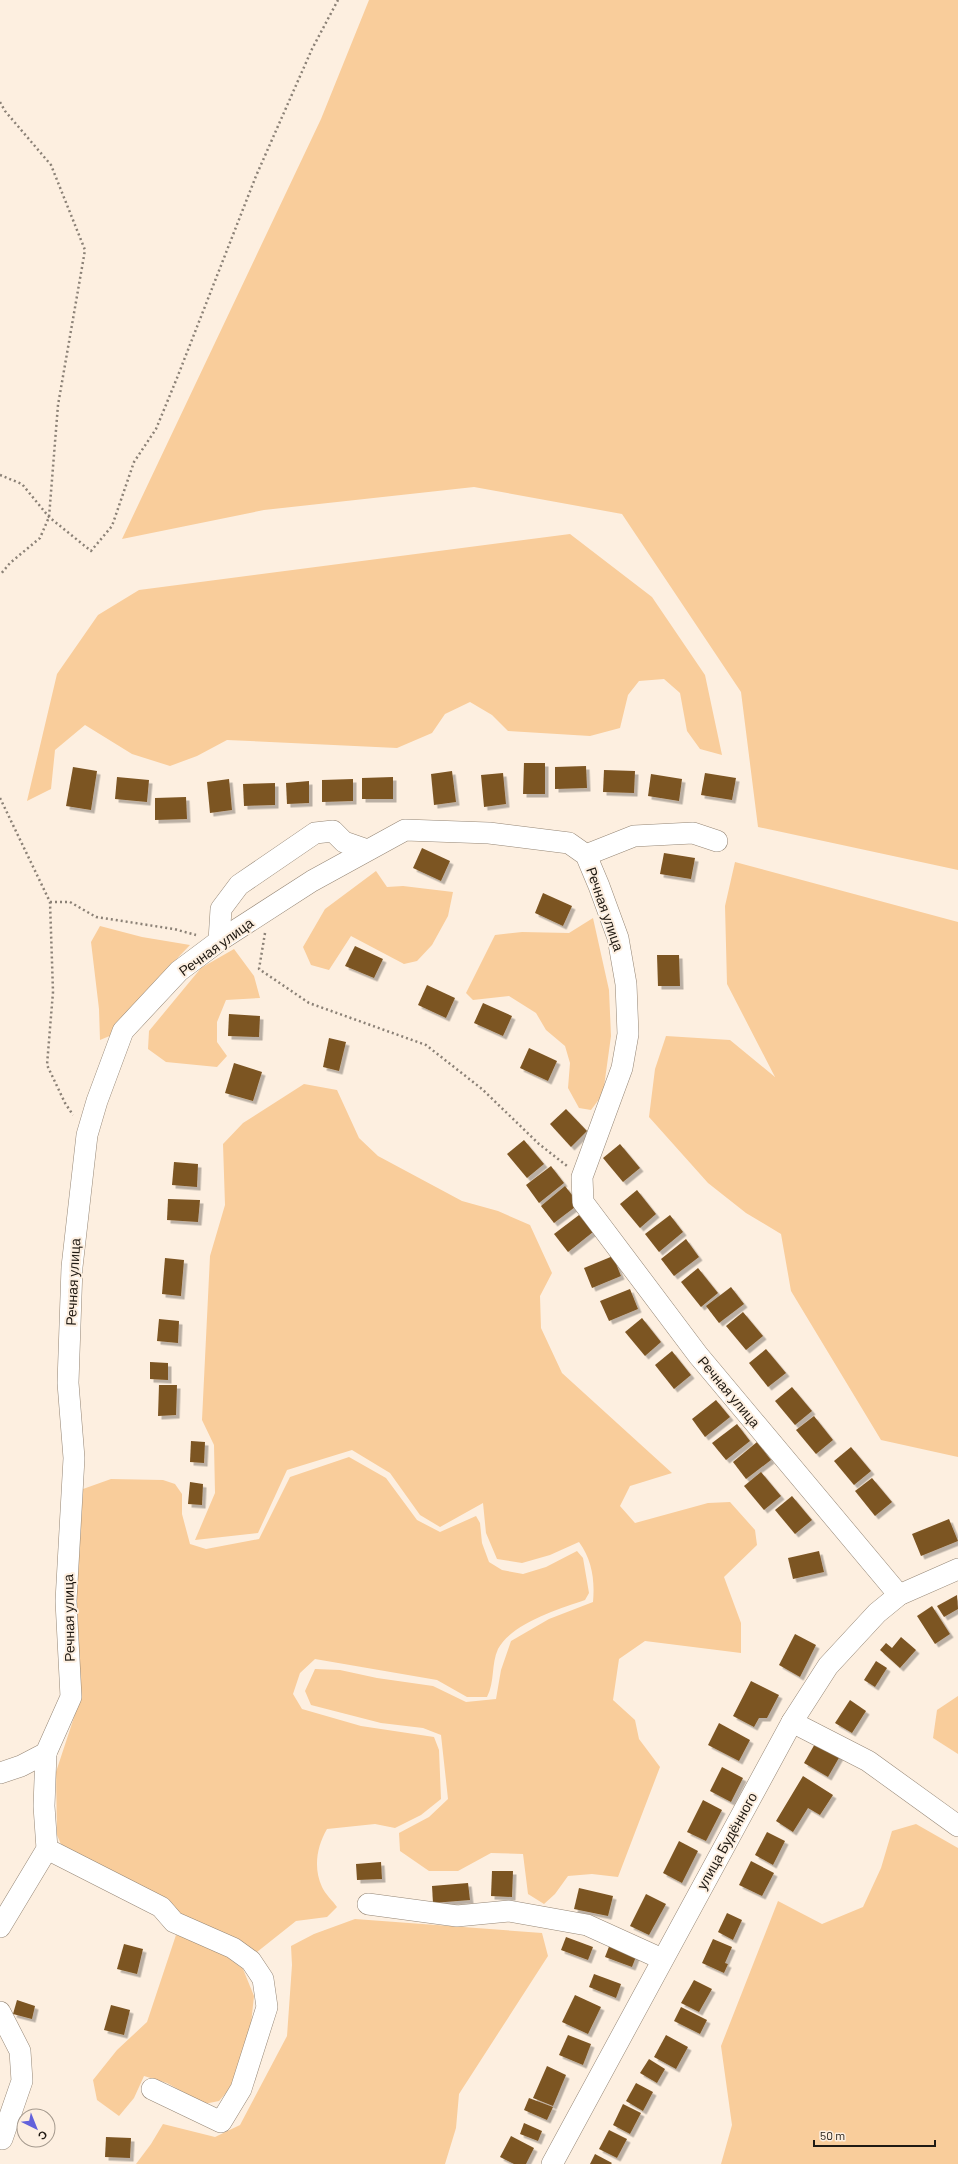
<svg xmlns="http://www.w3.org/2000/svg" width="958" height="2164" viewBox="0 0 958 2164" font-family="Barlow,sans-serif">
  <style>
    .green { fill: #f9cd9b }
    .building { fill: #7c5422; filter: url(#shadow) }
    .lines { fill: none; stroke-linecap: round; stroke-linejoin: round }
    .minor-casing { stroke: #958675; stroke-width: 22 }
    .path { stroke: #8b8176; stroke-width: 2.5; stroke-dasharray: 2 3; stroke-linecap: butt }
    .minor { stroke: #fff; stroke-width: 21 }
    .labels { text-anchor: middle; stroke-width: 4; stroke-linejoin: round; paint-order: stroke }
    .street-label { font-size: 14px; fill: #201a13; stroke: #fdefe0 }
  </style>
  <defs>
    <filter id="shadow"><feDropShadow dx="3.5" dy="3.5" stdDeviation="0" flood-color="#0004"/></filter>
  </defs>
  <rect width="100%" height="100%" fill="#fdefe0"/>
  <g class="green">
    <path d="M369,0H958V870L758,827L741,692L622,514L474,487L264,510L122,539L321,119Z"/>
    <path d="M570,534L652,597L705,675L722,755L700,749L687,731L680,693L664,679L639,681L628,695L620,728L590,736L508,731L492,715L470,702L445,714L432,733L397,748L227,740L197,756L170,766L132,754L85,725L55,750L51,789L27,801L57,674L98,615L139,590Z"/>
    <path d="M735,862L958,922V1457L881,1440L791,1291L781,1234L746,1213L708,1183L649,1117L655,1069L666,1036L730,1040L775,1077L727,984L725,906Z"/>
    <path d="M376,871L387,887L403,886L453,892L448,916L432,945L417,961L404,964L351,936L329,970L311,965L303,947L325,909Z"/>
    <path d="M593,918L609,990L611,1036L603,1094L591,1110L579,1108L568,1088L570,1063L565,1046L546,1030L536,1013L509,996L473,1000L466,993L495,935L522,932L569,933Z"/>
    <path d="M100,926L142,937L190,945L141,996L112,1035L100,1040L99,1009L91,942Z"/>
    <path d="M234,949L254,976L260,998L226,1000L217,1022V1042L227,1056L217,1067L166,1062L148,1049L149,1031L201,968Z"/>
    <path d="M304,1084L337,1090L359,1138L378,1156L462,1201L498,1211L530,1225L552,1273L540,1296L541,1328L562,1373L672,1473L630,1486L620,1506L635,1523L708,1503L730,1502L755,1530L757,1545L724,1577L741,1623V1653L645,1641L619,1659L613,1700L635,1720L639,1739L660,1767L618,1877L592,1874L568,1876L555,1894L544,1904L528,1894L523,1854L491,1853L458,1871H429L400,1851L399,1833L429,1817L448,1799L441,1735L423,1728L381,1723L311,1705L305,1691L315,1669L340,1670L377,1678L433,1686L466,1702L496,1699L501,1670L511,1641L549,1619L593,1602C595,1580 592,1560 579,1542L550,1555L522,1563L497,1559L486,1533L483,1503L440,1527L420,1515L390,1473L352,1450L287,1470L258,1533L195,1540L215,1493L214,1445L202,1420L210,1256L225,1205L223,1144L243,1123Z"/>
    <path d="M349,1457L386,1478L417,1520L440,1532L476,1516L480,1523L482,1543L489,1562L502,1570L523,1574L546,1567L577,1551L583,1558L589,1593L585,1600C559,1609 512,1623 498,1649C491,1664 495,1682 487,1697H467L437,1680L315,1659L300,1673L293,1694L302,1709L361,1726L434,1737L439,1750L441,1799L421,1815L395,1828L375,1824L327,1829C317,1846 313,1868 322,1887C325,1894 333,1901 337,1907L327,1917L296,1921L257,1952L177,1916L63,1849L57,1835L56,1772L80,1699L76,1607L83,1489L111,1479L163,1480L175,1484L182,1494V1514L190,1544L206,1549L259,1539L290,1477Z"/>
    <path d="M958,1696V1754L933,1738L937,1710Z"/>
    <path d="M916,1824L958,1848V2164H721L732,2125L721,2046L778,1901L822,1924L863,1907L881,1868L892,1831Z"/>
    <path d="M355,1919L542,1933L548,1956L459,2094L456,2128L445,2164H136L151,2144L163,2124L215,2137L240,2125L287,2036L292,1965L291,1946L314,1934Z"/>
    <path d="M176,1935L200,1942L222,1953L243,1969L254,1996L251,2024L233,2085L219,2101L204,2104L167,2083L144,2076L134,2098L119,2116L97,2100L93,2080L117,2050L147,2022Z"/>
  </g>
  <g class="building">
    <path d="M524,763H545V794H523Z"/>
    <path d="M586,766L587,788L555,789V767Z"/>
    <path d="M73,767L97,771L91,810L66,806Z"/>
    <path d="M604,770L635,771L634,793L603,792Z"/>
    <path d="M452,771L456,802L434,805L431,774Z"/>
    <path d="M503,773L506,804L484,807L481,775Z"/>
    <path d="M705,773L736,778L732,800L701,795Z"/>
    <path d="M651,774L682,779L679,801L648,796Z"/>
    <path d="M117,777L149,780L147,802L115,799Z"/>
    <path d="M393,777V799H362V778Z"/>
    <path d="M229,779L232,810L210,813L207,782Z"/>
    <path d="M353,779V801L322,802V780Z"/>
    <path d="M309,781V803L287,804L286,783Z"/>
    <path d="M275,783V805L244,806L243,784Z"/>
    <path d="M186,797L187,819L155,820V798Z"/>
    <path d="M422,848L450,861L441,881L413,868Z"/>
    <path d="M664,853L695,858L691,879L660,874Z"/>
    <path d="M543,893L572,906L563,926L535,913Z"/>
    <path d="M355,946L383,959L374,978L345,966Z"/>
    <path d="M657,955H679L680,986H658Z"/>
    <path d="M427,985L455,998L446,1018L418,1005Z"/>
    <path d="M483,1003L512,1016L503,1036L474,1023Z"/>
    <path d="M229,1014L260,1016L259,1037L228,1036Z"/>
    <path d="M329,1038L346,1042L339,1071L323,1067Z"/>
    <path d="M529,1048L557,1061L548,1081L520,1068Z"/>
    <path d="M234,1063L262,1072L253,1101L225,1093Z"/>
    <path d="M566,1109L587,1131L571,1147L550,1124Z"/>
    <path d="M524,1140L544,1164L527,1178L507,1154Z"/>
    <path d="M620,1144L640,1168L623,1182L603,1158Z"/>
    <path d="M174,1162L198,1164L197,1187L172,1185Z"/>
    <path d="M551,1166L564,1183L539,1203L526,1185Z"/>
    <path d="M565,1186L579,1204L554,1223L541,1206Z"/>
    <path d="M637,1190L656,1214L640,1228L620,1204Z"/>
    <path d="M168,1199L200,1200L198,1222L167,1220Z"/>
    <path d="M579,1215L593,1232L568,1252L554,1234Z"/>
    <path d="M670,1215L683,1232L659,1252L645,1234Z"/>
    <path d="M686,1239L699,1257L674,1276L661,1259Z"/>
    <path d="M613,1256L621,1276L592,1288L584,1268Z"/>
    <path d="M165,1258L184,1260L181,1296L162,1294Z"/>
    <path d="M698,1268L718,1293L701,1307L681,1282Z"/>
    <path d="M731,1287L744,1304L719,1323L706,1306Z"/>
    <path d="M630,1289L638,1309L609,1321L600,1301Z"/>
    <path d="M743,1312L763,1336L746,1350L726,1326Z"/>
    <path d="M642,1318L661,1342L645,1356L625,1332Z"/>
    <path d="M159,1319L179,1321L178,1343L157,1341Z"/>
    <path d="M766,1349L786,1373L768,1387L749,1363Z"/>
    <path d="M672,1351L691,1375L674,1389L655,1365Z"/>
    <path d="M150,1362L168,1363V1380L150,1379Z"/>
    <path d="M159,1385H177L176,1415L158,1416Z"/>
    <path d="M792,1387L812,1411L795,1425L775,1401Z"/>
    <path d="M716,1400L730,1417L705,1437L692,1419Z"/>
    <path d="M814,1416L833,1440L816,1454L796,1430Z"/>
    <path d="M737,1424L750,1441L726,1460L712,1443Z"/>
    <path d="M191,1441L205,1442L204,1463L190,1462Z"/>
    <path d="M757,1442L771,1460L746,1479L733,1462Z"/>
    <path d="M851,1447L871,1471L854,1485L834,1461Z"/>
    <path d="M761,1472L781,1496L764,1510L744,1486Z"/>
    <path d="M872,1478L892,1502L875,1516L855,1491Z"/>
    <path d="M190,1482L203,1484L202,1505L188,1504Z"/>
    <path d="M792,1496L812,1520L795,1534L775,1510Z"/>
    <path d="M949,1519L958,1541L921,1556L912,1534Z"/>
    <path d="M819,1551L824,1572L793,1579L788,1558Z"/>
    <path d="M957,1595L958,1609L944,1617L937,1606Z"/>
    <path d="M932,1606L950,1634L935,1644L917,1616Z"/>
    <path d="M795,1634L816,1645L800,1677L779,1665Z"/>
    <path d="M901,1637L916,1650L900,1668L880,1650L886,1643L892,1648Z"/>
    <path d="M876,1661L887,1668L875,1687L864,1680Z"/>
    <path d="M751,1681L779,1695L767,1718H759L754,1727L733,1716Z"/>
    <path d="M850,1700L866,1711L852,1733L835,1723Z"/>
    <path d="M719,1723L750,1740L739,1761L708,1745Z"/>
    <path d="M816,1742L840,1756L828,1777L804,1763Z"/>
    <path d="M722,1767L743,1778L731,1802L710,1791Z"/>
    <path d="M803,1776L833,1795L820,1815L808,1808L793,1832L776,1821Z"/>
    <path d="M703,1800L722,1810L706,1841L687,1832Z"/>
    <path d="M767,1832L785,1841L773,1865L755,1855Z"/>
    <path d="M679,1841L698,1851L682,1883L663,1873Z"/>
    <path d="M751,1861L774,1873L762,1896L739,1885Z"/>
    <path d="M381,1862L382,1879L357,1880L356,1864Z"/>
    <path d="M492,1871H513L512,1897L491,1896Z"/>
    <path d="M468,1883L470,1900L433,1903L432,1886Z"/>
    <path d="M579,1888L613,1896L608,1916L574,1909Z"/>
    <path d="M646,1894L666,1904L649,1935L630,1926Z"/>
    <path d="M727,1913L742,1920L733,1940L718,1932Z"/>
    <path d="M566,1937L593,1947L588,1960L561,1950Z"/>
    <path d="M713,1939L732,1947L725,1963L728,1964L724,1973L702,1963Z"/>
    <path d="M124,1944L143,1949L137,1974L117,1969Z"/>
    <path d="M610,1944L637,1954L632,1967L605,1957Z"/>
    <path d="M594,1974L621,1984L616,1998L589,1987Z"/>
    <path d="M694,1980L712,1989L699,2012L681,2003Z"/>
    <path d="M575,1995L601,2007L588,2034L562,2022Z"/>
    <path d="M17,2000L35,2006L32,2019L13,2014Z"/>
    <path d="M111,2005L130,2010L124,2035L104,2030Z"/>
    <path d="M681,2007L707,2020L700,2034L674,2021Z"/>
    <path d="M568,2035L591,2044L583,2065L559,2055Z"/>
    <path d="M666,2035L688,2047L676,2069L654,2057Z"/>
    <path d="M649,2059L665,2069L657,2083L640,2073Z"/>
    <path d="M547,2066L566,2075L553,2106L533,2098Z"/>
    <path d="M636,2083L653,2092L643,2111L626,2101Z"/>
    <path d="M529,2098L553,2107L547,2120L524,2110Z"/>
    <path d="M623,2104L641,2113L630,2134L613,2125Z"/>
    <path d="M524,2123L542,2131L538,2141L520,2134Z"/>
    <path d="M609,2130L627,2139L617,2158L599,2149Z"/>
    <path d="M511,2136L534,2148L526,2164H514L500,2157Z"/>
    <path d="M106,2137L131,2138L130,2158L105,2157Z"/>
    <path d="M595,2154L612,2163L611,2164H590Z"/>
  </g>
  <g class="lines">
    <defs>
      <g id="minor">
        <path d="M586,855L634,836L693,833L717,841"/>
        <path d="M219,941L221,909L239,885L315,833L333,831L344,842L367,850"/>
        <path d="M792,1722L868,1761L958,1826"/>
        <path d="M0,1773L21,1766L46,1753L71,1697L66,1601L74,1458L68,1383L72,1267L87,1135L97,1101L123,1031L179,971L219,941L312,881L405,830L489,833L569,843L586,855L599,886L618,938L626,984L628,1034L622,1068L582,1177L583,1202L698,1355L899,1595"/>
        <path d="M47,1849L161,1907L174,1922L233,1948L251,1961L263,1979L267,2007L241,2089L221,2122L152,2089"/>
        <path d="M368,1904L457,1916L509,1911L587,1925L662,1959"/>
        <path d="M0,1927L47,1849L44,1806L46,1753"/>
        <path d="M0,2012L20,2051L22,2081L2,2139"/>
        <path d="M552,2164L792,1722L828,1666L877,1613L899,1595L958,1569"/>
      </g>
    </defs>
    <use href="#minor" class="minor-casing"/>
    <g class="path">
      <path d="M0,102L5,111L51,165L85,250L58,405L49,517L40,538L10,563L0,575"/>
      <path d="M0,475L22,484L49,517L91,551L112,526L134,462L156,429L177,378L256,176L312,49L338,0"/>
      <path d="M0,798L50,902L53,992L47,1065L65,1103L73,1115"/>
      <path d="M50,902H70L96,917L174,929L196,935"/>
      <path d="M265,933L259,969L309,1003L426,1045L482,1089L539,1144L567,1166"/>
    </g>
    <use href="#minor" class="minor"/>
  </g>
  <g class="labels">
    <g class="street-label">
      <text transform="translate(605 909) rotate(71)" y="5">Речная улица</text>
      <text transform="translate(216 947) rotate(-36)" y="5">Речная улица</text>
      <text transform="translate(73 1282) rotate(-87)" y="5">Речная улица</text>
      <text transform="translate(729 1392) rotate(50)" y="5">Речная улица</text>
      <text transform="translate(69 1618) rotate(-91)" y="5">Речная улица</text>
      <text transform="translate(727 1841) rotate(-61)" y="5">улица Будённого</text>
    </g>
  </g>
  <g transform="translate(36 2128) rotate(137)"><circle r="19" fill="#fdefe0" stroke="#a59a8e"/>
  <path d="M0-3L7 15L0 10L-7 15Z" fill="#6362db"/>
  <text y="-6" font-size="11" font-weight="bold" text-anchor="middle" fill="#201a13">С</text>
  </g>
  <path d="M814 2140v6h121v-6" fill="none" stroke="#201a13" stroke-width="2"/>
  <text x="820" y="2140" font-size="12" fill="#201a13" stroke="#fdefe0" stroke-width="3" paint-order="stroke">50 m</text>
</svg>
